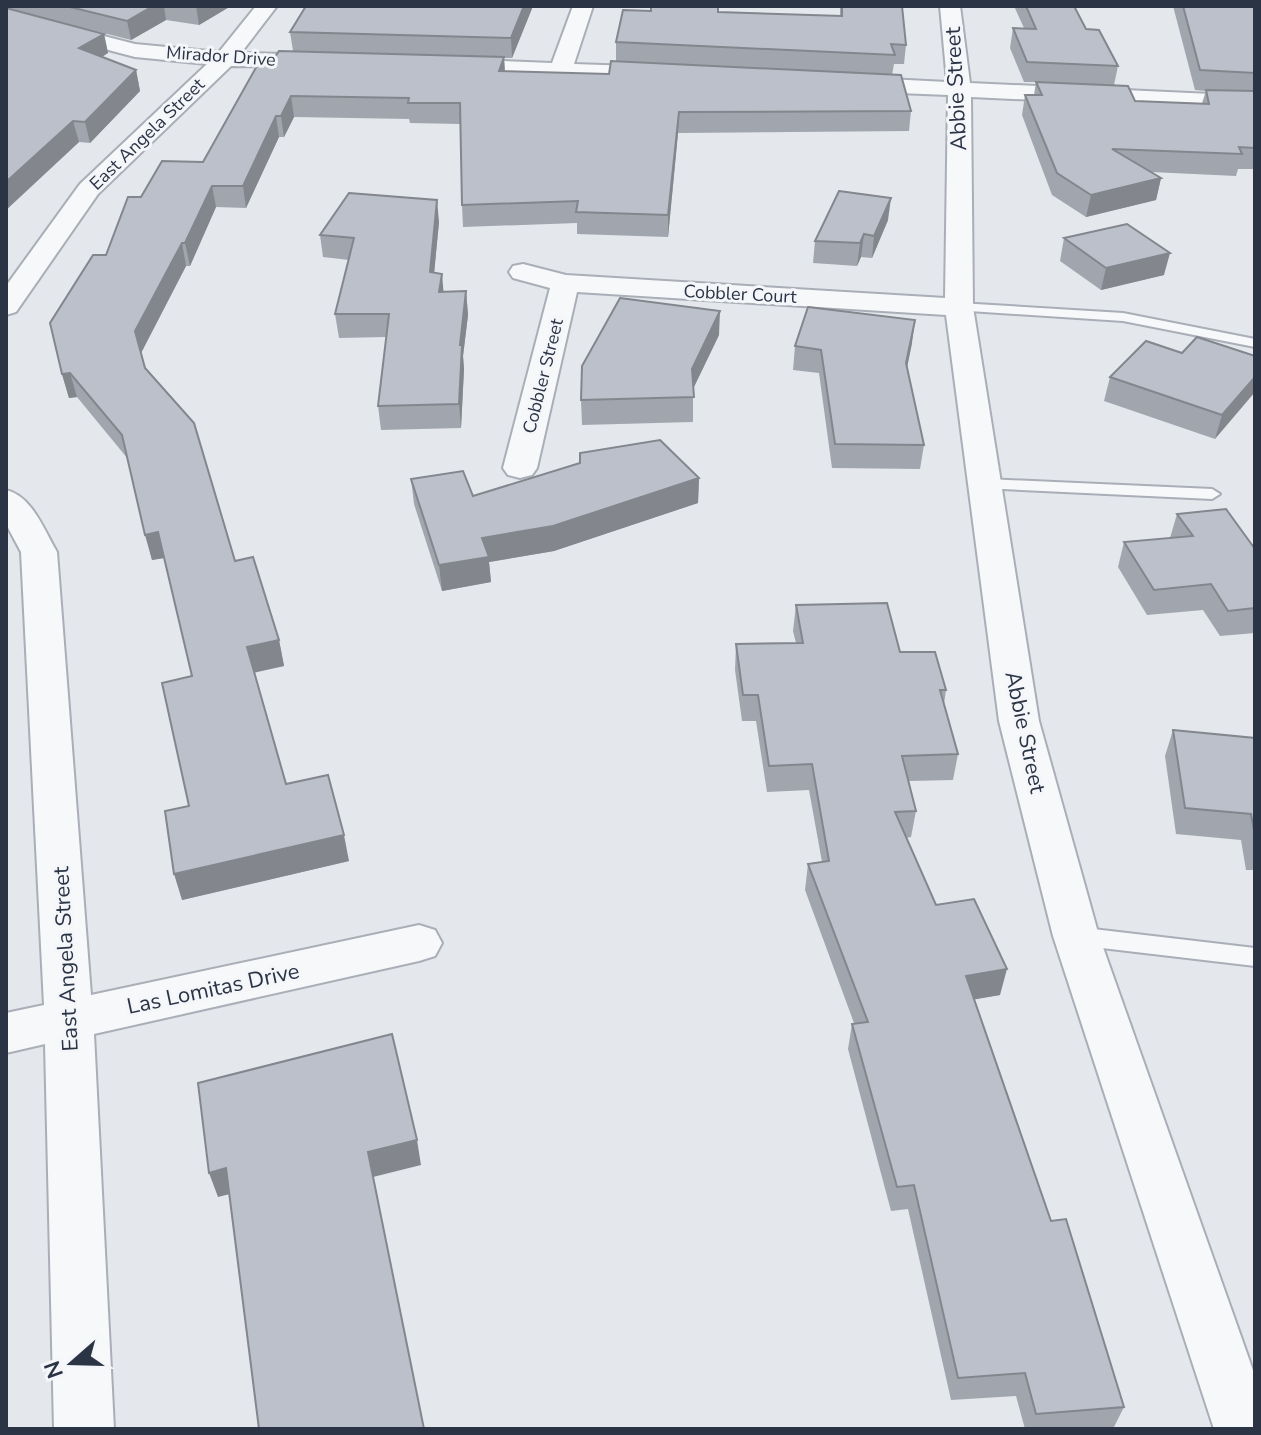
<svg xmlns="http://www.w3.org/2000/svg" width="1261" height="1435" viewBox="0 0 1261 1435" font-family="'Nunito Sans',sans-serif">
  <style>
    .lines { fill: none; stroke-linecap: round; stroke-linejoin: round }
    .lane-casing { stroke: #a9aeb7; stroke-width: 4 }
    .street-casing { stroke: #a9aeb7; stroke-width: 4 }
    .lane { fill: #f7f8fa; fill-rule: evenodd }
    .street { fill: #f7f8fa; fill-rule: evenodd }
    .wall { fill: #a1a5ae }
    .shaded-wall { fill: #83868d }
    .building { fill: #bbc0ca; stroke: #83868d; stroke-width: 2 }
    .labels { text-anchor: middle; stroke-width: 6; stroke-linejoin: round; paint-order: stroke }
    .far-street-label { font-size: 18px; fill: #2b3445; stroke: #f4f6f9 }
    .street-label { font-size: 22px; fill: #2b3445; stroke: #f4f6f9 }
  </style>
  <rect width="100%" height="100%" fill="#e4e7ec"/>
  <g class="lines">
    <defs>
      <g id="lane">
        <path d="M959,303L1123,313L1255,339V347L1123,321L954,310V304Z"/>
        <path d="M987,479L1212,489L1220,494L1212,499L981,488L979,484L981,480Z"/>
        <path d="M1076,927L1255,948V966L1076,945L1068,942L1065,936L1068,930Z"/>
      </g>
      <g id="street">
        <path d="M256,6H277L241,53L325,55L336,62L333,67L231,66L98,194L16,312L6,315V286L80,184L207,64L135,57L6,23V11L135,44L219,52Z"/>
        <path d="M573,6H593L574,64L661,67L669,69L672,74L669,79L449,73L438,66L449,59L552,63Z"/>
        <path d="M940,6H960L970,83L1255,96V110L971,97L973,307L1039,721L1099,936L1255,1376V1429H1214L1053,936L999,721L946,315L577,292L537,468L532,475L520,478L508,475L503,468L550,288L513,278L509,272L513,266L523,264L566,275L945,298L948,95L849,91L841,89L838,84L841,79L849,77L947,82Z"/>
        <path d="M6,490C32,496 44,530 57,552L91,995L419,925L435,930L442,943L435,956L419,961L94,1034L114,1429H54L45,1044L6,1053V1013L44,1005L21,552L6,524Z"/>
      </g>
    </defs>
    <use href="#lane" class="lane-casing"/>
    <use href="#street" class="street-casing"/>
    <use href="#lane" class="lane"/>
    <use href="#street" class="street"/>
  </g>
  <g class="wall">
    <path d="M6,6H231L199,25L166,20L131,40L80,27L104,34L108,53L102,57L136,70L140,91L90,143L79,142L6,210Z"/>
    <path d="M306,6H533L512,58H504L505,71L609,74L616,62V42L718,12L840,16V6H902L906,45L904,64H894L892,75L911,111L909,131L678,133L668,237L577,234V223L463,227L462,205L461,124L410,123L409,119L294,117L284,137H279L246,208L216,207L190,266H186L141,353L145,368L235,561L279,640L284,666L254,672L286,784L349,861L182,900L189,806L192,676L164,558L152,560L128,459L77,397L69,398L62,374L106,255L141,197L203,162L270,64L293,51L290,32Z"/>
    <path d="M1014,6H1074L1086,29L1118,66L1114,85L1135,101L1202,103L1206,91L1195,90L1173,6H1255V169H1238L1236,176L1151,172L1161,178L1156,200L1086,217L1052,195L1022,115L1025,95H1034L1036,82H1024L1010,48L1013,28H1024Z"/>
    <path d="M888,220L872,258L861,257L857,266L813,263L815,241Z"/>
    <path d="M439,222L434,273L444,292L466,291L468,315L463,356L464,369L461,428L381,430L378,406L386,337L339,338L335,314L349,260L323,257L320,235Z"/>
    <path d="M1064,238L1164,275L1101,290L1060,261Z"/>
    <path d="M719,335L693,389V422L582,425L581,400Z"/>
    <path d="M912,343L907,367L924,445L920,469L832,468L819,373L793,370L795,346Z"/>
    <path d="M1182,353L1255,356L1215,439L1104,401L1110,377Z"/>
    <path d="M699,478L698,503L554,551L489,562L491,582L442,591L414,504L411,479L473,496Z"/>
    <path d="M1177,514L1255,549V633L1220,636L1203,610L1147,615L1118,567L1124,542L1170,538Z"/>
    <path d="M796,605L900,652L946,690L944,704L958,754L953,780L909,781L916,811L911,837L906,838L936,905L1000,995L974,999L1051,1221L1124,1407L1113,1429H1025L1016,1396L951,1400L908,1209L891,1211L848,1049L852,1024L854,1023L805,890L808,864L822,862L809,790L767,792L756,721H742L735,670L736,644L796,643L793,631Z"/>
    <path d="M1173,730L1255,738V870H1246L1241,840L1176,834L1165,756Z"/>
  </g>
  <g class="shaded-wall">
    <path d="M153,6H164L166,20L131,40L127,21Z"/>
    <path d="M196,6H231L199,25Z"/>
    <path d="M524,6H533L512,58L511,38Z"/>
    <path d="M104,34L108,53L83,68L79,48Z"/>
    <path d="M504,57L505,77L499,71Z"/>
    <path d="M136,70L140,91L90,143L85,122Z"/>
    <path d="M291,96L294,117L284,137L281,116Z"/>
    <path d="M679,112L678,133L668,237V215Z"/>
    <path d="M276,116L279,137L246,208L243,186Z"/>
    <path d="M73,121L79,142L6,210V182Z"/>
    <path d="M1161,178L1156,200L1086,217L1091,195Z"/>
    <path d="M212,186L216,207L190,266L185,243Z"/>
    <path d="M891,198L888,220L872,258L874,236Z"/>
    <path d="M437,200L439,222L432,295L430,272Z"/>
    <path d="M864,234L861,257L857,266L860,243Z"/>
    <path d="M182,243L186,266L140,355L135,331Z"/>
    <path d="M1170,253L1164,275L1101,290L1106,268Z"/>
    <path d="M442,274L444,297L439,292Z"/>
    <path d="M466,291L468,315L463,356L464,369L461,428L459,404L460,345Z"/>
    <path d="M720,311L719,335L691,393L692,369Z"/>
    <path d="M915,320L912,343L903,387L906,363Z"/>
    <path d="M70,373L77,397L69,398L62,374Z"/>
    <path d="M1255,377V392L1215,439L1222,415Z"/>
    <path d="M699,478L698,503L554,551L489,562L491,582L442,591L439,565L482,538Z"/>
    <path d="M158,532L164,558L152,560L145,535Z"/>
    <path d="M279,640L284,666L253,673L247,647Z"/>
    <path d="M344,835L349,861L182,900L174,874Z"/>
    <path d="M1007,969L1000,995L960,1002L966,976Z"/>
    <path d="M417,1140L421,1165L373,1177L368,1152Z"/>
    <path d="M226,1168L234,1193L218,1197L209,1173Z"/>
  </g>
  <g class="building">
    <path d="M66,6H153L127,21Z"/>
    <path d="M306,6H524L511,38L290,32Z"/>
    <path d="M651,6H718V12L842,16V6H902L906,45L891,44L895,55L616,42L623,10L651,11Z"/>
    <path d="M1026,6H1074L1086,29L1099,30L1118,66L1027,62L1013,28L1036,29Z"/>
    <path d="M1183,6H1255V73L1200,70Z"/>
    <path d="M6,8L104,34L79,48L136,70L85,122L73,121L6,182Z"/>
    <path d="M279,51L504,57L499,71L609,74L611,61L901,75L911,111L679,112L668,215L576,212L578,201L462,205L460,103H408L409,98L291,96L281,116H276L243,186H212L185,243H182L135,331L145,368L194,423L235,561L253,557L279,640L247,647L286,784L328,775L344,835L174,874L165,811L189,806L162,683L192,676L158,532L145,535L122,435L70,373L62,374L50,323L93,255H106L128,197H141L162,161L203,162L258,64H270Z"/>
    <path d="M1036,82L1128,86L1135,101L1209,104L1206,90L1255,91V148L1239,147L1242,154L1112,149L1161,178L1091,195L1057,173L1025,95H1042Z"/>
    <path d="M839,191L891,198L874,236L864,234L860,243L815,241Z"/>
    <path d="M349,193L437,200L430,272L442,274L439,292L466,291L460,345H462L459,404L378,406L389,314H335L354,238L320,235Z"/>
    <path d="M1127,224L1170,253L1106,268L1064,238Z"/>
    <path d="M620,298L720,311L692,369L694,397L581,400L582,366Z"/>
    <path d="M808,307L915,320L906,363L924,445L835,444L821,350L795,346Z"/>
    <path d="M1197,337L1255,356V377L1222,415L1110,377L1146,341L1182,353Z"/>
    <path d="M660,440L699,478L553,526L482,538L489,557L439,565L411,479L463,471L473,496L580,463V453Z"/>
    <path d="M1226,509L1255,549V608L1228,611L1211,584L1154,590L1124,542L1193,536L1177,514Z"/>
    <path d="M887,603L900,652H935L946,690H940L958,754L902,756L916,811L895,812L936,905L974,899L1007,969L966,976L1051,1221L1066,1219L1124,1407L1036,1414L1025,1373L958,1378L914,1185L897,1187L852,1024L868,1022L808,864L829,861L812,764L769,766L758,695H743L736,644L803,643L796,605Z"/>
    <path d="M1173,730L1255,738V836L1251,814L1185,808Z"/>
    <path d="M392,1034L417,1140L368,1152L424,1429H259L226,1168L209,1173L198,1083Z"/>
  </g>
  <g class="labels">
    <g class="far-street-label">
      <text transform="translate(221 56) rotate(4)" y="6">Mirador Drive</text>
      <text transform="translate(147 134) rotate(-44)" y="6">East Angela Street</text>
      <text transform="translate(740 294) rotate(3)" y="6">Cobbler Court</text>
      <text transform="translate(543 376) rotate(-76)" y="6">Cobbler Street</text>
    </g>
    <g class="street-label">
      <text transform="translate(955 89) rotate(-93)" y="8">Abbie Street</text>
      <text transform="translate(1026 732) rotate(78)" y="8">Abbie Street</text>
      <text transform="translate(65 959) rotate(-93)" y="8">East Angela Street</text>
      <text transform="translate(213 988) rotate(-12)" y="8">Las Lomitas Drive</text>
    </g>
  </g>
  <rect width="1261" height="1435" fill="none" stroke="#2b3445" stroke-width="16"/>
  <g transform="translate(72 1363) rotate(250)" stroke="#f4f6f9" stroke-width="6" paint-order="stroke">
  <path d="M0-6L14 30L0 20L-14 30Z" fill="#2b3445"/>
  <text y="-12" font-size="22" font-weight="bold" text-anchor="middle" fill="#2b3445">N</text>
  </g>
</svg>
